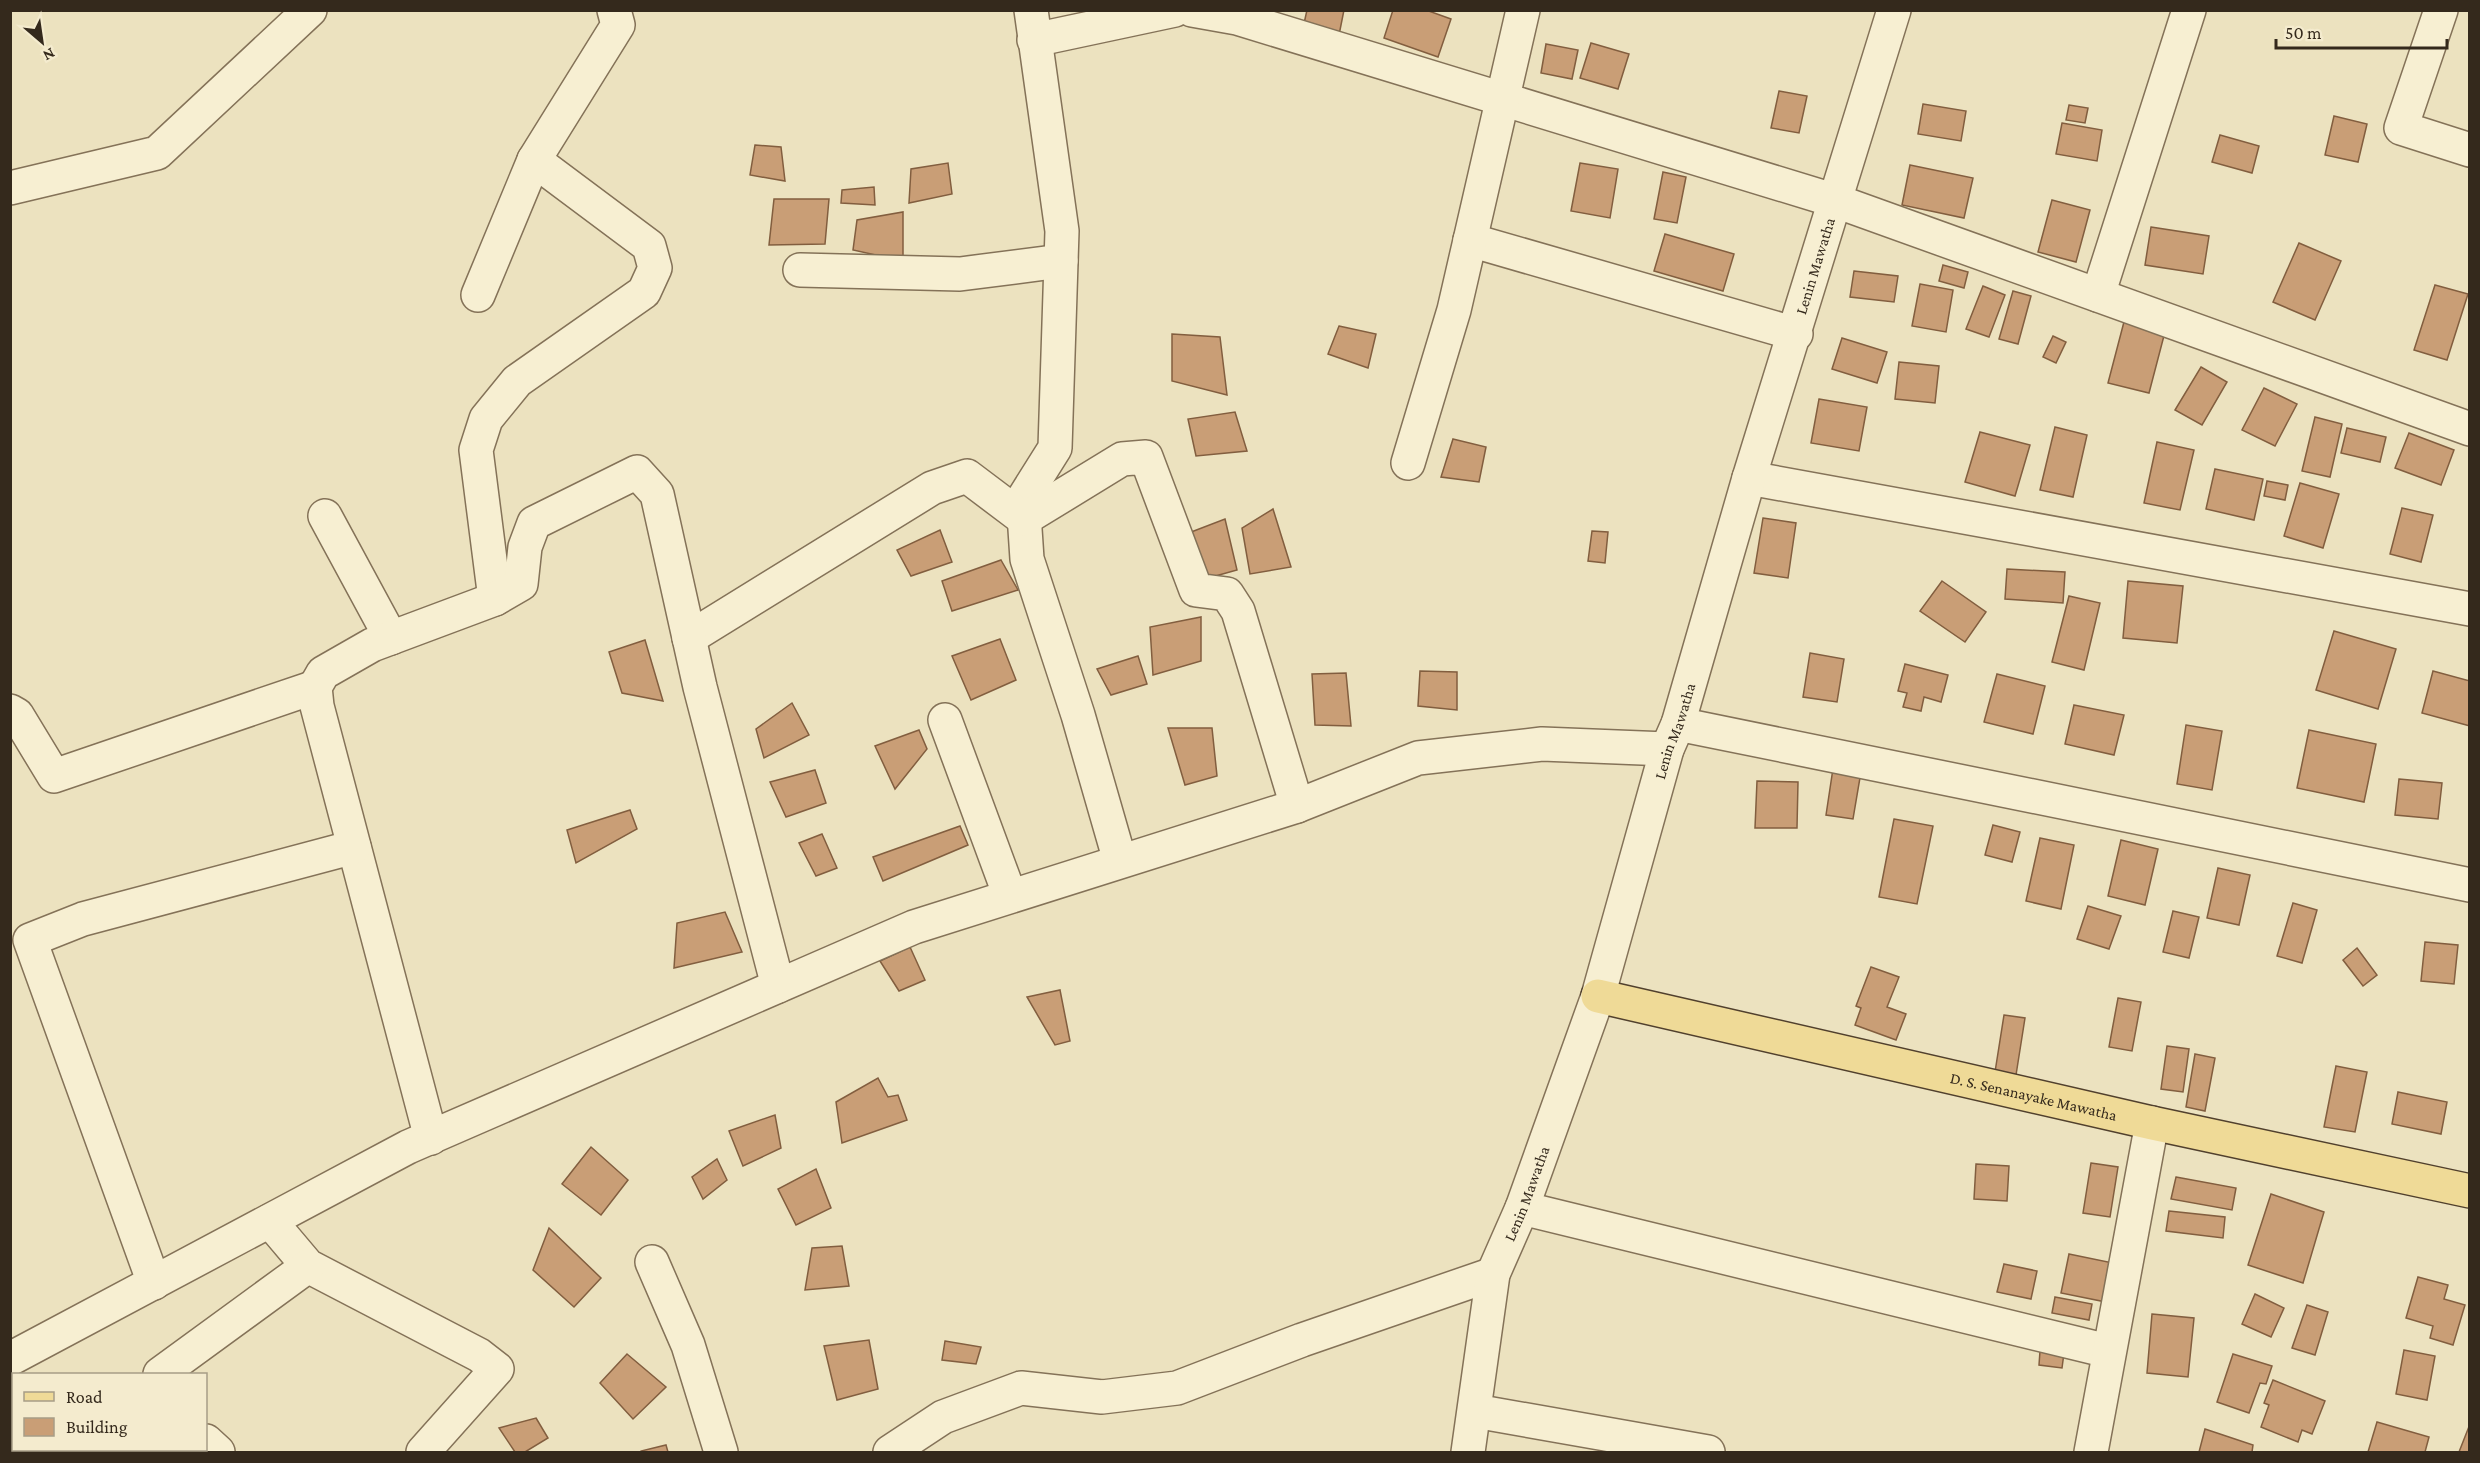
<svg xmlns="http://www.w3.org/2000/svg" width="2480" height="1463" viewBox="0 0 2480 1463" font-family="'Crimson Pro',serif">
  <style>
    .building { fill: #c99e76; stroke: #825e3f; stroke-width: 1.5 }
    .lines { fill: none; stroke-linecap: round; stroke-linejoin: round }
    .minor-casing { stroke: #847258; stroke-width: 36 }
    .major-casing { stroke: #51402d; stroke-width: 36 }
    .minor { stroke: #f7efd2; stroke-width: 33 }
    .major { stroke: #efda97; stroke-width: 33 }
    .labels { text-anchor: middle; stroke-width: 6; stroke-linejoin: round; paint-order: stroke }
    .street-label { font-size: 16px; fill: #34291c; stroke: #f4ebce }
  </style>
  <rect width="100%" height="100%" fill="#ece2bf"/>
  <g class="building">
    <path d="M1307,10H1344L1339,35L1303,28Z"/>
    <path d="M1393,10H1426L1451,19L1438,57L1384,38Z"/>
    <path d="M1591,43L1629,54L1618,89L1580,78Z"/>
    <path d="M1546,44L1578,50L1572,79L1541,73Z"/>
    <path d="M1779,91L1807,96L1799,133L1771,128Z"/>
    <path d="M1923,104L1966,111L1961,141L1918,134Z"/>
    <path d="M2069,105L2088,108L2085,123L2066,120Z"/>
    <path d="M2334,116L2367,124L2358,162L2325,155Z"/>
    <path d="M2062,123L2102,130L2097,161L2056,154Z"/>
    <path d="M2220,135L2259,146L2252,173L2212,162Z"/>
    <path d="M755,145L781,147L785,181L750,175Z"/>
    <path d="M948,163L952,194L909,203L911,169Z"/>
    <path d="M1580,163L1618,169L1610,218L1571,211Z"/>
    <path d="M1910,165L1973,178L1964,218L1902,205Z"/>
    <path d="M1663,172L1686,177L1677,223L1654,219Z"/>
    <path d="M874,187L875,205L841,203L842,190Z"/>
    <path d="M774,199H829L825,244L769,245Z"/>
    <path d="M2052,200L2090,210L2076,262L2038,252Z"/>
    <path d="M903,212V261L853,250L857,220Z"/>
    <path d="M2151,227L2209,236L2203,274L2145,265Z"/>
    <path d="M1665,234L1734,254L1723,291L1654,271Z"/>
    <path d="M2299,243L2341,261L2315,320L2273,302Z"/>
    <path d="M1943,265L1968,272L1964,288L1939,281Z"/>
    <path d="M1854,271L1898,276L1894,302L1850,297Z"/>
    <path d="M1920,284L1953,290L1946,332L1912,326Z"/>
    <path d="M2435,285L2468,294L2447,360L2414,350Z"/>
    <path d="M1983,286L2005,295L1989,337L1966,329Z"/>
    <path d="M2013,291L2031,296L2018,344L1999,339Z"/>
    <path d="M2125,318L2166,328L2149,393L2108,383Z"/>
    <path d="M1339,326L1376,334L1368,368L1328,354Z"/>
    <path d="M1172,334L1220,337L1227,395L1172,381Z"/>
    <path d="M2053,336L2066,342L2056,363L2043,357Z"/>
    <path d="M1842,338L1887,352L1877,383L1832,369Z"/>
    <path d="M1899,362L1939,366L1935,403L1895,399Z"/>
    <path d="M2201,367L2227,382L2202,425L2175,410Z"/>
    <path d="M2264,388L2297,404L2275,446L2242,430Z"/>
    <path d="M1819,399L1867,407L1859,451L1811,443Z"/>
    <path d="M1235,412L1247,451L1196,456L1188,419Z"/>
    <path d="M2315,417L2342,424L2330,477L2302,471Z"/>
    <path d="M2055,427L2087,435L2073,497L2040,490Z"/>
    <path d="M2347,428L2386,437L2380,462L2341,453Z"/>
    <path d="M1980,432L2030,445L2015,496L1965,482Z"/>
    <path d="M2409,433L2454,450L2441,485L2395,468Z"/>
    <path d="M1453,439L1486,447L1479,482L1441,477Z"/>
    <path d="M2157,442L2194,450L2180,510L2144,503Z"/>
    <path d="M2215,469L2263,479L2254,520L2206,509Z"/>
    <path d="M2267,481L2288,485L2285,500L2264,496Z"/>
    <path d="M2300,483L2339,494L2323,548L2284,536Z"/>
    <path d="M2402,508L2433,515L2421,562L2390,554Z"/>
    <path d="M1273,509L1291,567L1250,574L1242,528Z"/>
    <path d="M1763,518L1796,523L1788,578L1754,573Z"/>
    <path d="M1225,519L1237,570L1201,580L1186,534Z"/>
    <path d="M940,530L952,562L911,576L897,550Z"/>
    <path d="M1592,531L1608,532L1605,563L1588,561Z"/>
    <path d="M1001,560L1018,590L952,611L942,581Z"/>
    <path d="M2007,569L2065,572L2063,603L2005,599Z"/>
    <path d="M1942,581L1986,612L1965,642L1920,611Z"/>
    <path d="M2128,581L2183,586L2177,643L2123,638Z"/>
    <path d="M2069,596L2100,603L2084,670L2052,662Z"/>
    <path d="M1201,617V661L1153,675L1150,627Z"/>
    <path d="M2334,631L2396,649L2378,709L2316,690Z"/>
    <path d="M1000,639L1016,680L971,700L952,656Z"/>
    <path d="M645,640L663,701L622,693L609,652Z"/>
    <path d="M1810,653L1844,659L1837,702L1803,697Z"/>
    <path d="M1138,656L1147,684L1111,695L1097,669Z"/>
    <path d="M1905,664L1948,675L1941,702L1924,697L1921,711L1903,707L1907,693L1898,691Z"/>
    <path d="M1420,671L1457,672V710L1418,706Z"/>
    <path d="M2433,671L2470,681V726L2422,713Z"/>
    <path d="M1346,673L1351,726L1315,725L1312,674Z"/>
    <path d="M1997,674L2045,686L2033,734L1984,722Z"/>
    <path d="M792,703L809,735L764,758L756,729Z"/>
    <path d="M2074,705L2124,715L2114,755L2065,744Z"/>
    <path d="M2186,725L2222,731L2212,790L2177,784Z"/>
    <path d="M1168,728H1212L1217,776L1185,785Z"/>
    <path d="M919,730L927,749L895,789L875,746Z"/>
    <path d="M2309,730L2376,744L2364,802L2297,788Z"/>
    <path d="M1834,762L1862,766L1853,819L1826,815Z"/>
    <path d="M815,770L826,803L786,817L770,782Z"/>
    <path d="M2399,779L2442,783L2438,819L2395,815Z"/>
    <path d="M1757,781L1798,782L1797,828H1755Z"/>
    <path d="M630,810L637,829L576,863L567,830Z"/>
    <path d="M1894,819L1933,826L1917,904L1879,897Z"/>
    <path d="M1993,825L2020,832L2012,862L1985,855Z"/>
    <path d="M960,826L968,845L883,881L873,857Z"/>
    <path d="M822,834L837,868L816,876L799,843Z"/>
    <path d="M2040,838L2074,845L2061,909L2026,901Z"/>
    <path d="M2121,840L2158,849L2145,905L2108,896Z"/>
    <path d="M2218,868L2250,875L2239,925L2207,918Z"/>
    <path d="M2293,903L2317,910L2302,963L2277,956Z"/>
    <path d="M2088,906L2121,916L2109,949L2077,939Z"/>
    <path d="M2173,911L2199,917L2189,958L2163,952Z"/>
    <path d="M725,912L742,952L674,968L677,923Z"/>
    <path d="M2425,942L2458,945L2454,984L2421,981Z"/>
    <path d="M910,947L925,980L899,991L880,961Z"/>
    <path d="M2357,948L2377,975L2363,986L2343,960Z"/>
    <path d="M1871,967L1899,977L1887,1007L1906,1014L1896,1040L1855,1025L1861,1008L1856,1006Z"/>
    <path d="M1060,990L1070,1041L1055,1045L1027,997Z"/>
    <path d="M2118,998L2141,1002L2132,1051L2109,1047Z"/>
    <path d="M2004,1015L2025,1018L2016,1075L1995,1072Z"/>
    <path d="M2167,1046L2189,1049L2183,1092L2161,1089Z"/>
    <path d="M2195,1054L2215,1058L2205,1111L2186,1107Z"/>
    <path d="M2336,1066L2367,1072L2355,1132L2324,1127Z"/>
    <path d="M878,1078L888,1097L898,1095L907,1120L842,1143L836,1102Z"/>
    <path d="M2398,1092L2447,1102L2441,1134L2392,1124Z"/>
    <path d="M775,1115L781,1148L743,1166L729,1131Z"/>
    <path d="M591,1147L628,1180L601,1215L562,1184Z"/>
    <path d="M717,1159L727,1180L703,1199L692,1177Z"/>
    <path d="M2091,1163L2118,1167L2110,1217L2083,1213Z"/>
    <path d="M1976,1164L2009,1166L2007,1201L1974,1199Z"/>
    <path d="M816,1169L831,1208L796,1225L778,1189Z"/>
    <path d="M2176,1177L2236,1188L2232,1210L2171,1199Z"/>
    <path d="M2271,1194L2324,1212L2303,1283L2248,1265Z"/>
    <path d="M2169,1211L2225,1217L2223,1238L2166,1231Z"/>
    <path d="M549,1228L601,1278L574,1307L533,1270Z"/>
    <path d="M842,1246L849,1286L805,1290L812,1248Z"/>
    <path d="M2069,1254L2113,1263L2106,1302L2061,1293Z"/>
    <path d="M2004,1264L2037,1271L2031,1299L1997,1292Z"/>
    <path d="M2418,1277L2448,1285L2444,1299L2465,1305L2453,1345L2430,1338L2433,1326L2406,1318Z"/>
    <path d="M2255,1294L2284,1308L2271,1337L2242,1324Z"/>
    <path d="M2055,1297L2092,1304L2089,1320L2052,1313Z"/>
    <path d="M2307,1305L2328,1312L2315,1355L2292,1348Z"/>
    <path d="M2152,1314L2194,1318L2188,1377L2147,1373Z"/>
    <path d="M869,1340L878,1389L837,1400L824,1346Z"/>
    <path d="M945,1341L981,1347L976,1364L942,1360Z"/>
    <path d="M2404,1350L2435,1356L2427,1400L2396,1394Z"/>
    <path d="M2040,1351L2064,1353L2062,1368L2039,1365Z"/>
    <path d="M627,1354L666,1387L633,1419L600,1383Z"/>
    <path d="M2233,1354L2272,1366L2266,1384L2260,1383L2249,1413L2217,1402Z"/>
    <path d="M2273,1380L2325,1401L2312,1434L2302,1430L2298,1442L2261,1427L2269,1405L2264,1403Z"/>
    <path d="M536,1418L548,1438L525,1452H515L499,1428Z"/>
    <path d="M2377,1422L2429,1437L2425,1452H2368Z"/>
    <path d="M2470,1424V1452H2459Z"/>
    <path d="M2205,1429L2253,1445L2252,1452H2199Z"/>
    <path d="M666,1445L668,1452H641V1451Z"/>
  </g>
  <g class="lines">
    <defs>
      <g id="minor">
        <path d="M1031,10L1062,231L1055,448L1023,499L1027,559L1078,715L1120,861"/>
        <path d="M1192,10L1237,18L1836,201L2470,429"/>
        <path d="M2441,10L2401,128L2470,150"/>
        <path d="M1034,40L1175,10"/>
        <path d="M10,188L157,153L310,10"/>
        <path d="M1470,240L1796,334"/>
        <path d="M800,270L960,274L1061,261"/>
        <path d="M478,295L534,160L618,25L614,10"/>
        <path d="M2098,295L2189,10"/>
        <path d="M1408,463L1454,310L1523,10"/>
        <path d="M1749,478L2470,609"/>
        <path d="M325,516L391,638"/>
        <path d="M495,599L476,450L486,419L517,381L644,292L655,268L649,246L534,160"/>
        <path d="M689,638L932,488L967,476L1024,519L1122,459L1146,457L1196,590L1227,594L1238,611L1297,806"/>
        <path d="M10,711L17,715L54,776L315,687"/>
        <path d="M945,720L1010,896"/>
        <path d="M1678,724L2470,885"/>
        <path d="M431,1138L317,706L315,687L323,673L372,645L495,599L521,584L525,547L534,523L637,472L657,494L700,687L778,986"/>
        <path d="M1522,1208L2108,1351"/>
        <path d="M270,1221L308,1266L479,1355L497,1369L423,1452"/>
        <path d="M652,1262L688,1345L721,1452"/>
        <path d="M154,1283L30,940L83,919L354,847"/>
        <path d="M10,1359L408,1147L914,927L1297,806L1418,758L1542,744L1667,749"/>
        <path d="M160,1374L308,1266"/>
        <path d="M1475,1411L1708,1452"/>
        <path d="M206,1441L218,1452"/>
        <path d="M76,1452L79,1450"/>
        <path d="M890,1452L943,1417L1021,1388L1102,1397L1177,1388L1302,1340L1493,1274"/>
        <path id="s1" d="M1468,1452L1493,1274L1522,1208L1598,996L1667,749L1678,724L1749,478L1894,10"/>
        <path d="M2091,1452L2152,1123"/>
      </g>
      <g id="major">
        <path id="s2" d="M1598,996L2152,1123L2470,1191"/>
      </g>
    </defs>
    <use href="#minor" class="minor-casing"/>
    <use href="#major" class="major-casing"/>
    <use href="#minor" class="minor"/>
    <use href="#major" class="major"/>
  </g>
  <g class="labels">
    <g class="street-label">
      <text dy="6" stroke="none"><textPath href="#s1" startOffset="1239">Lenin Mawatha</textPath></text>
      <text dy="6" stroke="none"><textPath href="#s1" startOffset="753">Lenin Mawatha</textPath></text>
      <text dy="6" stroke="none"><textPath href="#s2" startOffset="447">D. S. Senanayake Mawatha</textPath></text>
      <text dy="6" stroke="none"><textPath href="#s1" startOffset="267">Lenin Mawatha</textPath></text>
    </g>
  </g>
  <rect width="2480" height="1463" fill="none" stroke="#34291c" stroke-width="24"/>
  <rect x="12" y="1373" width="195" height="78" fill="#f4ebce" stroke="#a79d87" stroke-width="1.5"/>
  <rect x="24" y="1392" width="30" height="9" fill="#efda97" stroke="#a79d87" stroke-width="1.5"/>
  <text x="66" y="1403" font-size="18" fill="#34291c">Road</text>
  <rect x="24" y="1418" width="30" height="18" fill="#c99e76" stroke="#a79d87" stroke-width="1.5"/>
  <text x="66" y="1433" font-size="18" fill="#34291c">Building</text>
  <g transform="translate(42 42) rotate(151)" stroke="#f4ebce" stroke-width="4.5" paint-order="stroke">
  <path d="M0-4.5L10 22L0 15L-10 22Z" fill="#34291c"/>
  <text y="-9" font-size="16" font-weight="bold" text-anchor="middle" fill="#34291c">N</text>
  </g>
  <path d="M2276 39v9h171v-9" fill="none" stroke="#34291c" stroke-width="3"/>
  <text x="2285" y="39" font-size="18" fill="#34291c" stroke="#f4ebce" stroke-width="4.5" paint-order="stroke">50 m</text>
</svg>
